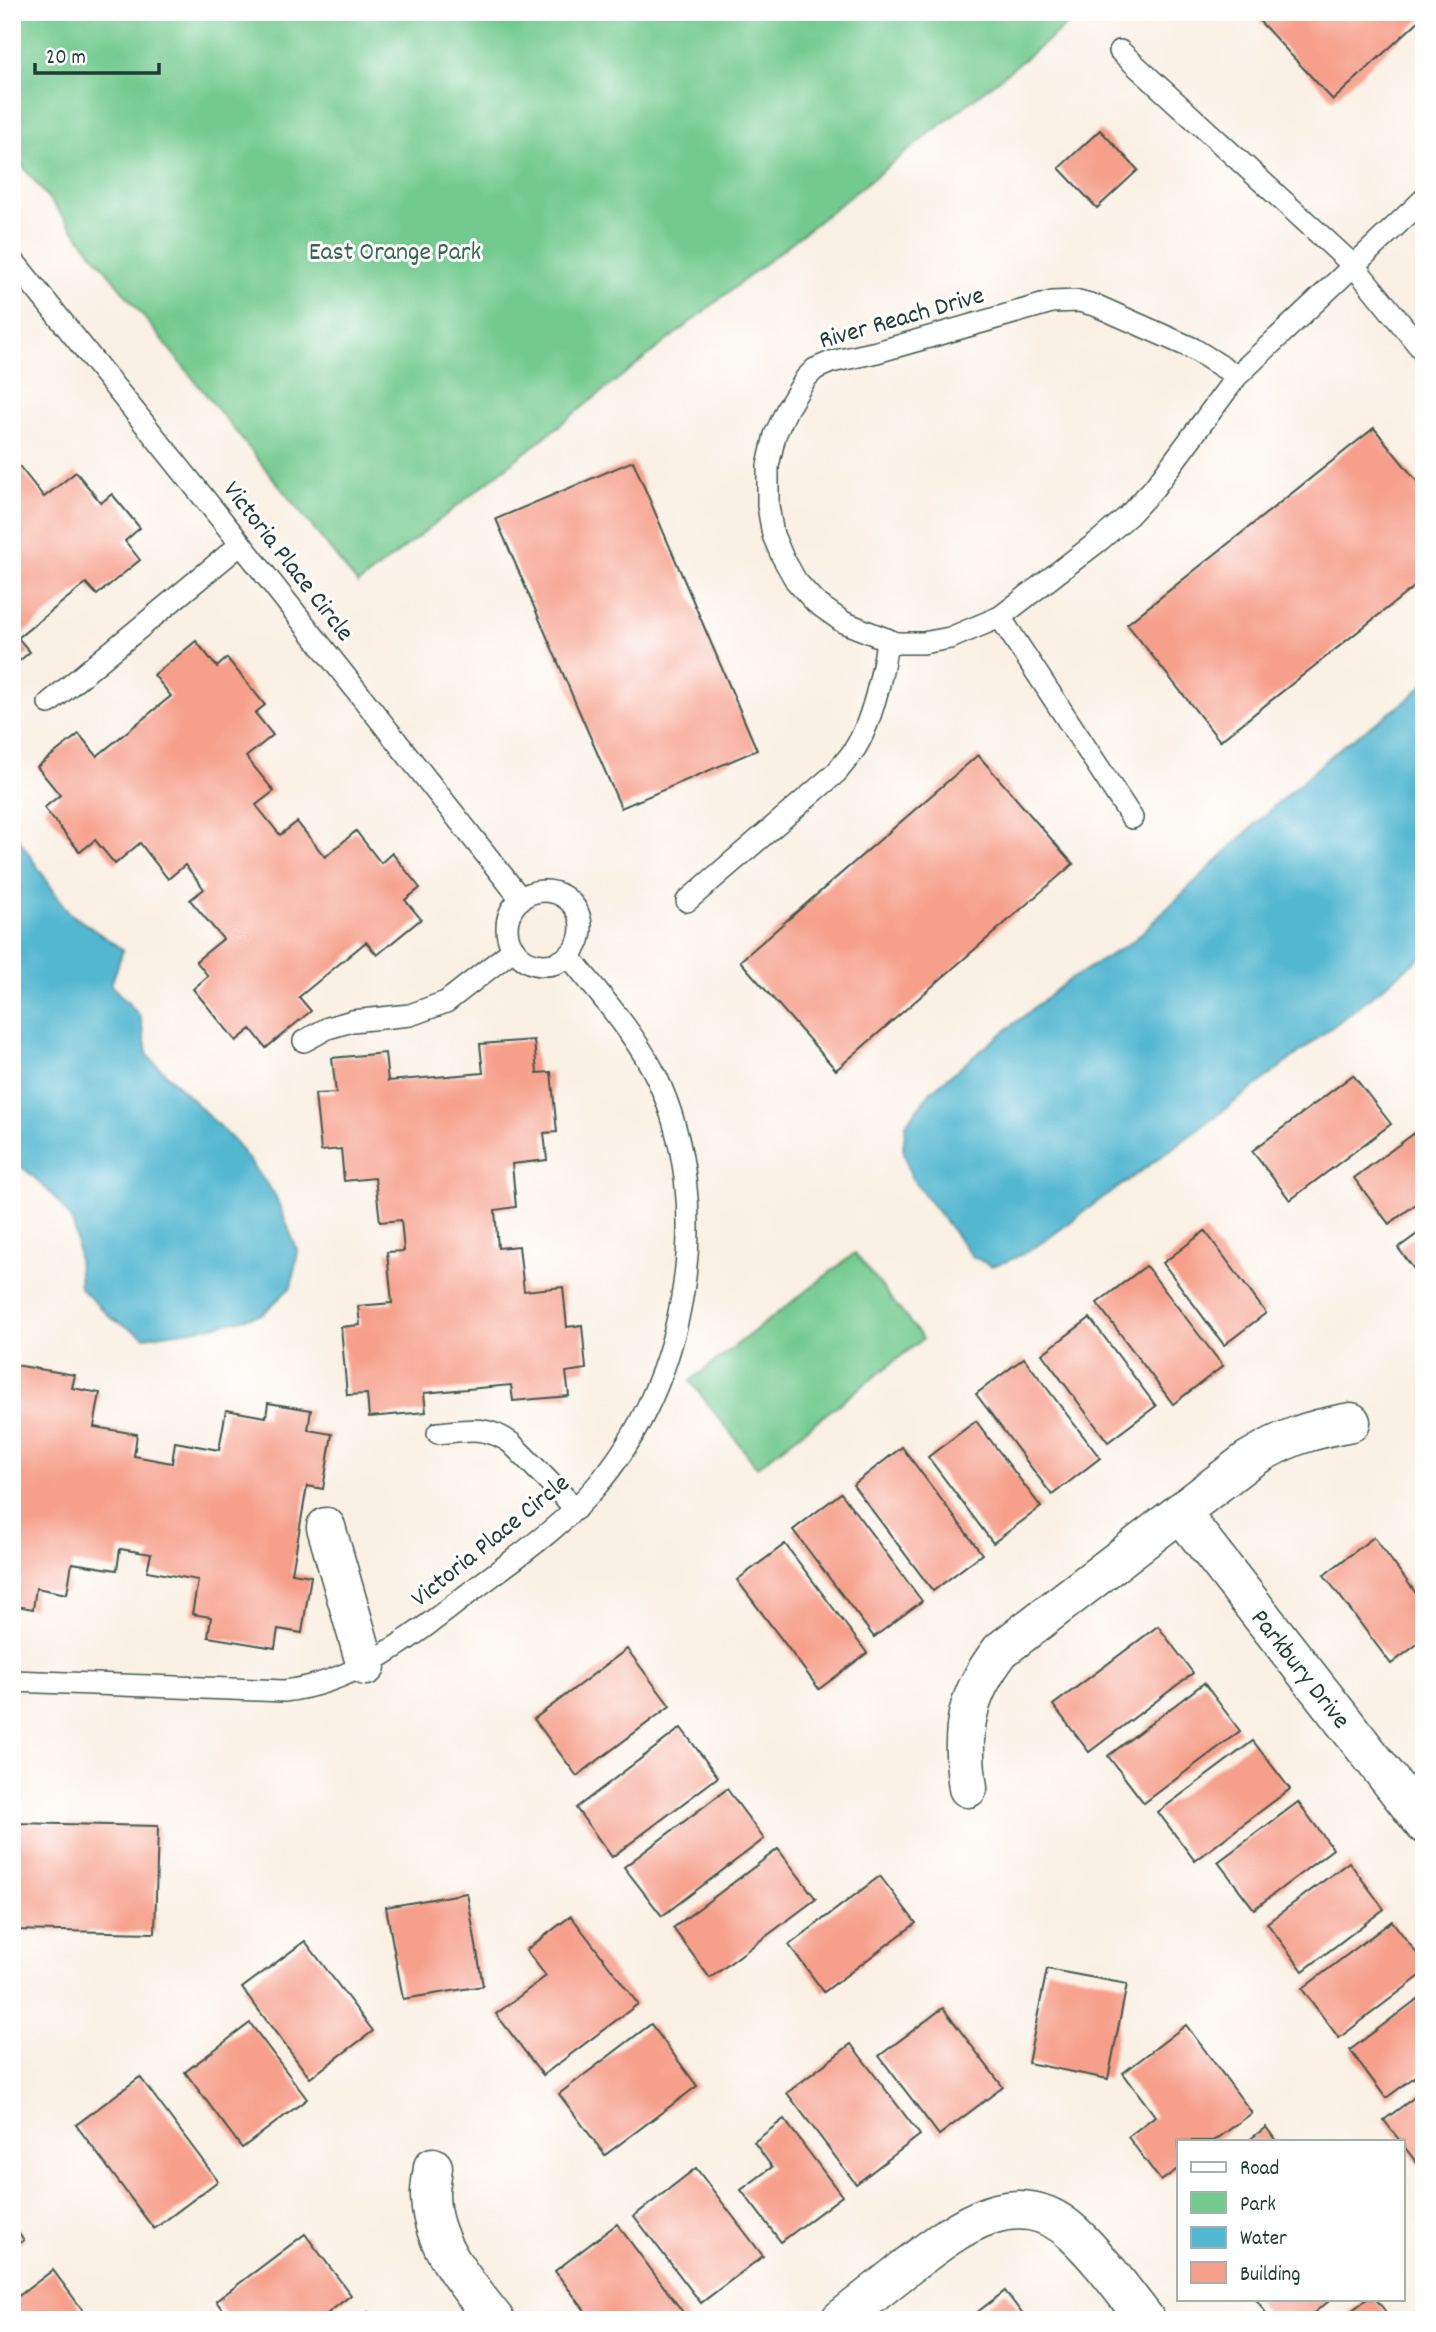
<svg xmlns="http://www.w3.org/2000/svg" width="1436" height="2332" viewBox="0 0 1436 2332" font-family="Dekko,sans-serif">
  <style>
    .green { fill: #73ca8f; stroke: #498462; stroke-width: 2 }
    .water { fill: #52b7d0; stroke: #387a82; stroke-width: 2 }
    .building { fill: #f69f8a }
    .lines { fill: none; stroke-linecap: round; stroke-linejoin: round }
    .service-casing { stroke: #40584e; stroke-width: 24 }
    .minor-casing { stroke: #40584e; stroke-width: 41 }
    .service { stroke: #fff; stroke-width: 21 }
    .minor { stroke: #fff; stroke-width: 38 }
    .labels { text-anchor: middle; stroke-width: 6; stroke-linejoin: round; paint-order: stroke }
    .park-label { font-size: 26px; fill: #38674f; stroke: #fff }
    .street-label { font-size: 26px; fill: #1f3d34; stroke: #fff }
  </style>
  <rect width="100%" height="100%" fill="#fff"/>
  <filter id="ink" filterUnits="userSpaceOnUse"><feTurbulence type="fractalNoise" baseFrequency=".0143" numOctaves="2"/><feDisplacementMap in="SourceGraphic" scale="14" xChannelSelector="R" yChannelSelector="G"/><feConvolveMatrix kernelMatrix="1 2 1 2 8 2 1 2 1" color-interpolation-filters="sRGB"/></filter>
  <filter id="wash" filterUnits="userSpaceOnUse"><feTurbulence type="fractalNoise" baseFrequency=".00686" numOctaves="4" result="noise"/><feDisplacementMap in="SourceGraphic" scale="28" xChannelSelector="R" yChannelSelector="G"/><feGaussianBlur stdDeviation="1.57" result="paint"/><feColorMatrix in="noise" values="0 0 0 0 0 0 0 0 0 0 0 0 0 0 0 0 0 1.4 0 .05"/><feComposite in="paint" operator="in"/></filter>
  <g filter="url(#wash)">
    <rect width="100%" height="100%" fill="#faf0e3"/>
    <g class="green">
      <path d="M12,12H1084L358,584L12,153Z"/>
      <path d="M855,1253L923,1339L757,1467L690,1381Z"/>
    </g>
    <g class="water">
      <path d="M1424,684V955C1316,1040 1208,1125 1096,1203C1066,1224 1027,1259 991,1266L972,1256L911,1177L903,1148L906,1124L932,1090L1066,982L1133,941L1271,809L1341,747L1405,702Z"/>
      <path d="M12,829L68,912L123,950L111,985L140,1016L148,1056L235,1142L275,1195L298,1252L291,1287L263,1314L210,1327L145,1337L111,1318L80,1288C78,1269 79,1246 74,1228C69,1207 30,1172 12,1160Z"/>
    </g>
    <g id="blocks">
      <g class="building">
        <path d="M1251,12H1424V16L1333,100Z"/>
        <path d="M1100,130L1138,170L1097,208L1059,168Z"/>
        <path d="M1374,428L1424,490V579L1220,741L1127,624Z"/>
        <path d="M633,461L757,750L621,808L496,519Z"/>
        <path d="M16,462L44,497L76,472L101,503L112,494L140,528L125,541L140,560L97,595L86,583L18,638L30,652L12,667V465Z"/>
        <path d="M196,641L217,667L227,658L265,705L255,713L273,735L246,757L274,791L256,805L280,835L297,822L325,857L356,831L381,863L392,853L420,888L405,900L421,919L377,955L366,942L299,997L311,1011L266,1048L251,1029L236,1041L193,989L208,976L196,961L223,939L190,900L204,889L185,865L168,879L140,843L115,864L95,840L80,852L44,808L60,795L37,767L79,734L97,756L171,696L154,675Z"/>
        <path d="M978,755L1073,864L836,1070L740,961Z"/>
        <path d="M534,1040L537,1073L551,1072L557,1132L544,1133L547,1160L512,1164L516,1207L495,1210L498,1248L519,1246L524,1291L563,1287L567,1327L582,1325L586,1369L566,1372L569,1396L513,1401L511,1385L424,1393L426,1412L369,1417L367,1394L347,1395L341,1327L360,1325L358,1306L392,1303L387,1252L404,1251L401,1220L380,1222L375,1178L344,1181L341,1149L321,1151L315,1094L336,1093L332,1058L385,1053L388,1081L483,1073L480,1044Z"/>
        <path d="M1353,1075L1391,1124L1290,1200L1252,1151Z"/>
        <path d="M1424,1126V1198L1389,1224L1354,1178Z"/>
        <path d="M1424,1229V1282L1398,1248Z"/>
        <path d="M1205,1231L1266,1313L1224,1345L1163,1263Z"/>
        <path d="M1146,1266L1223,1366L1173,1404L1097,1303Z"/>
        <path d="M1090,1318L1156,1406L1108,1442L1042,1354Z"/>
        <path d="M1024,1358L1100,1458L1052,1495L976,1394Z"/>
        <path d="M15,1365L75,1375L72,1388L100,1393L94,1427L137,1434L134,1456L172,1463L175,1442L219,1450L226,1410L266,1417L268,1403L311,1410L308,1430L332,1434L323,1489L307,1486L292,1573L311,1576L302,1633L278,1629L275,1648L208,1637L211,1617L192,1614L198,1580L147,1571L151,1554L120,1549L117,1570L72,1563L67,1594L36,1588L33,1609L12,1605V1378Z"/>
        <path d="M976,1421L1041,1507L993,1543L928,1457Z"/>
        <path d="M902,1447L982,1554L933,1591L853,1485Z"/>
        <path d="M841,1493L922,1601L874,1637L793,1530Z"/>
        <path d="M1374,1537L1424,1604V1639L1391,1664L1324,1575Z"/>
        <path d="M785,1544L867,1653L819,1689L737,1580Z"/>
        <path d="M1158,1626L1193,1673L1089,1752L1053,1705Z"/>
        <path d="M627,1649L670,1706L577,1776L534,1719Z"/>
        <path d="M1204,1683L1240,1731L1144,1803L1108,1756Z"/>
        <path d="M681,1728L718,1777L612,1857L576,1808Z"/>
        <path d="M1253,1741L1290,1789L1195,1861L1158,1812Z"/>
        <path d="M727,1789L764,1839L662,1916L624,1867Z"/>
        <path d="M1298,1802L1333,1849L1254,1909L1218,1862Z"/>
        <path d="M12,1823L158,1826L155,1933L12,1930Z"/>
        <path d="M778,1849L816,1899L710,1978L673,1928Z"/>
        <path d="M1349,1862L1384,1909L1303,1971L1267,1923Z"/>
        <path d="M880,1876L916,1923L824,1992L789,1945Z"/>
        <path d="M467,1893L483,1986L403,1999L386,1907Z"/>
        <path d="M571,1916L638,2004L543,2075L496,2014L546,1976L526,1950Z"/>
        <path d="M1392,1921L1424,1963V1973L1339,2038L1302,1989Z"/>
        <path d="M305,1941L373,2031L310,2078L242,1988Z"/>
        <path d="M1047,1969L1127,1984L1108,2079L1028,2063Z"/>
        <path d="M1424,1994V2070L1386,2098L1350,2050Z"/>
        <path d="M943,2008L1003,2087L939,2135L879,2056Z"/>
        <path d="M250,2023L307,2099L242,2148L185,2072Z"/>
        <path d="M651,2024L697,2086L605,2155L559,2094Z"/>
        <path d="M1186,2025L1252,2113L1214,2141H1179V2168L1161,2181L1128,2137L1155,2116L1123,2073Z"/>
        <path d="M851,2044L920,2135L856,2184L787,2093Z"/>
        <path d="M140,2077L218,2181L154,2229L76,2125Z"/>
        <path d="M1424,2090V2164L1420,2167L1403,2145V2141H1400L1384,2120Z"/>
        <path d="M784,2119L842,2196L781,2242L741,2190L772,2167L754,2142Z"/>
        <path d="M1266,2127L1276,2141H1248Z"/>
        <path d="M696,2168L763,2256L701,2303L634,2216Z"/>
        <path d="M12,2224L24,2240L12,2249Z"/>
        <path d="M617,2224L688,2319L686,2320H592L555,2271Z"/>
        <path d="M305,2234L351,2295L319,2320H230L216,2301Z"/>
        <path d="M53,2270L90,2320H12V2301Z"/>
        <path d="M1005,2291L1027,2320H967Z"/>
        <path d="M1256,2299H1332L1304,2320H1271Z"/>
        <path d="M1367,2299H1376L1392,2320H1339Z"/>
        <path d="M368,2312L374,2320H357Z"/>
      </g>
    </g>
  </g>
  <g filter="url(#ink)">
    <use href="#blocks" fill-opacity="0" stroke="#40584e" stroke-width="2"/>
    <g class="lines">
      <defs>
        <g id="service">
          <path d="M1120,51L1354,266L1424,352"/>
          <path d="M12,259L241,544L521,899"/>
          <path d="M1237,376L1192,348L1097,306L1079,301L1052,302L877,352L831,362L815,369L806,378L787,409L775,435L768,466V506L773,535L782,556L796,581L815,602L843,622L896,643H923L950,638L1000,617L1100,540L1128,516L1154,488L1237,376L1424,199"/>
          <path d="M1000,617L1132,818"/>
          <path d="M49,703L241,544"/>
          <circle cx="544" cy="928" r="37"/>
          <path d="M687,901L837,772C842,765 849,758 854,750C871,725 884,670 887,639"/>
          <path d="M304,1041L328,1028L352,1021L410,1015L446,1002L514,949"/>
          <path d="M438,1433C468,1430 486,1425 511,1443L576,1509"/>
          <path d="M12,1681L284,1691C359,1683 419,1631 477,1587C518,1556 561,1527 594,1489C688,1382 717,1204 656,1076C634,1032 599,994 569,956"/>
        </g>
        <g id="minor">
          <path id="s1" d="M1180,1512L1424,1824"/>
          <path d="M326,1527L366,1666"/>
          <path d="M968,1788C960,1731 965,1696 1001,1650L1247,1461C1284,1438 1308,1430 1351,1422"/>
          <path d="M433,2167C432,2176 430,2186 430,2194C430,2244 466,2283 495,2320"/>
          <path d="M840,2320C863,2302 885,2284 908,2266C956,2229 1016,2181 1073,2233C1101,2259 1123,2291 1146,2320"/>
        </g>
      </defs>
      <use href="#service" class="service-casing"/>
      <use href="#minor" class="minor-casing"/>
      <use href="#service" class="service"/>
      <use href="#minor" class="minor"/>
    </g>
  </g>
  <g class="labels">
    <g class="park-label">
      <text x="395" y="259">East Orange Park</text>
    </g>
    <g class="street-label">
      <text transform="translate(901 316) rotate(-16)" y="9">River Reach Drive</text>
      <text transform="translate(290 560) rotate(52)" y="9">Victoria Place Circle</text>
      <text transform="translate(489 1539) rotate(-39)" y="9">Victoria Place Circle</text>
      <text dy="9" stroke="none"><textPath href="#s1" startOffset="198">Parkbury Drive</textPath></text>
    </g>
  </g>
  <rect width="1436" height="2332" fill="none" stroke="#fff" stroke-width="42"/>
  <rect x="1177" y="2140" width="228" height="161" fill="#ffffff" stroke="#a5b1ae" stroke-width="2"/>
  <rect x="1191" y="2162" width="35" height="10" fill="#ffffff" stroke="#a5b1ae" stroke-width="2"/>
  <text x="1240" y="2174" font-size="21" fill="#1f3d34">Road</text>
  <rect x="1191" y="2192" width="35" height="21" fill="#73ca8f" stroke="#a5b1ae" stroke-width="2"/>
  <text x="1240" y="2210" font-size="21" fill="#1f3d34">Park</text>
  <rect x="1191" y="2227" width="35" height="21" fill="#52b7d0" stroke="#a5b1ae" stroke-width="2"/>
  <text x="1240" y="2244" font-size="21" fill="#1f3d34">Water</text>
  <rect x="1191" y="2262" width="35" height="21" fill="#f69f8a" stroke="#a5b1ae" stroke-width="2"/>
  <text x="1240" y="2280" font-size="21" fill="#1f3d34">Building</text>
  <path d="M35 63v10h124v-10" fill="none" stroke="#1f3d34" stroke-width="3.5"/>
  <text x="46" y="63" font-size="21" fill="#1f3d34" stroke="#ffffff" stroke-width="5" paint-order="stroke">20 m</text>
</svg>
